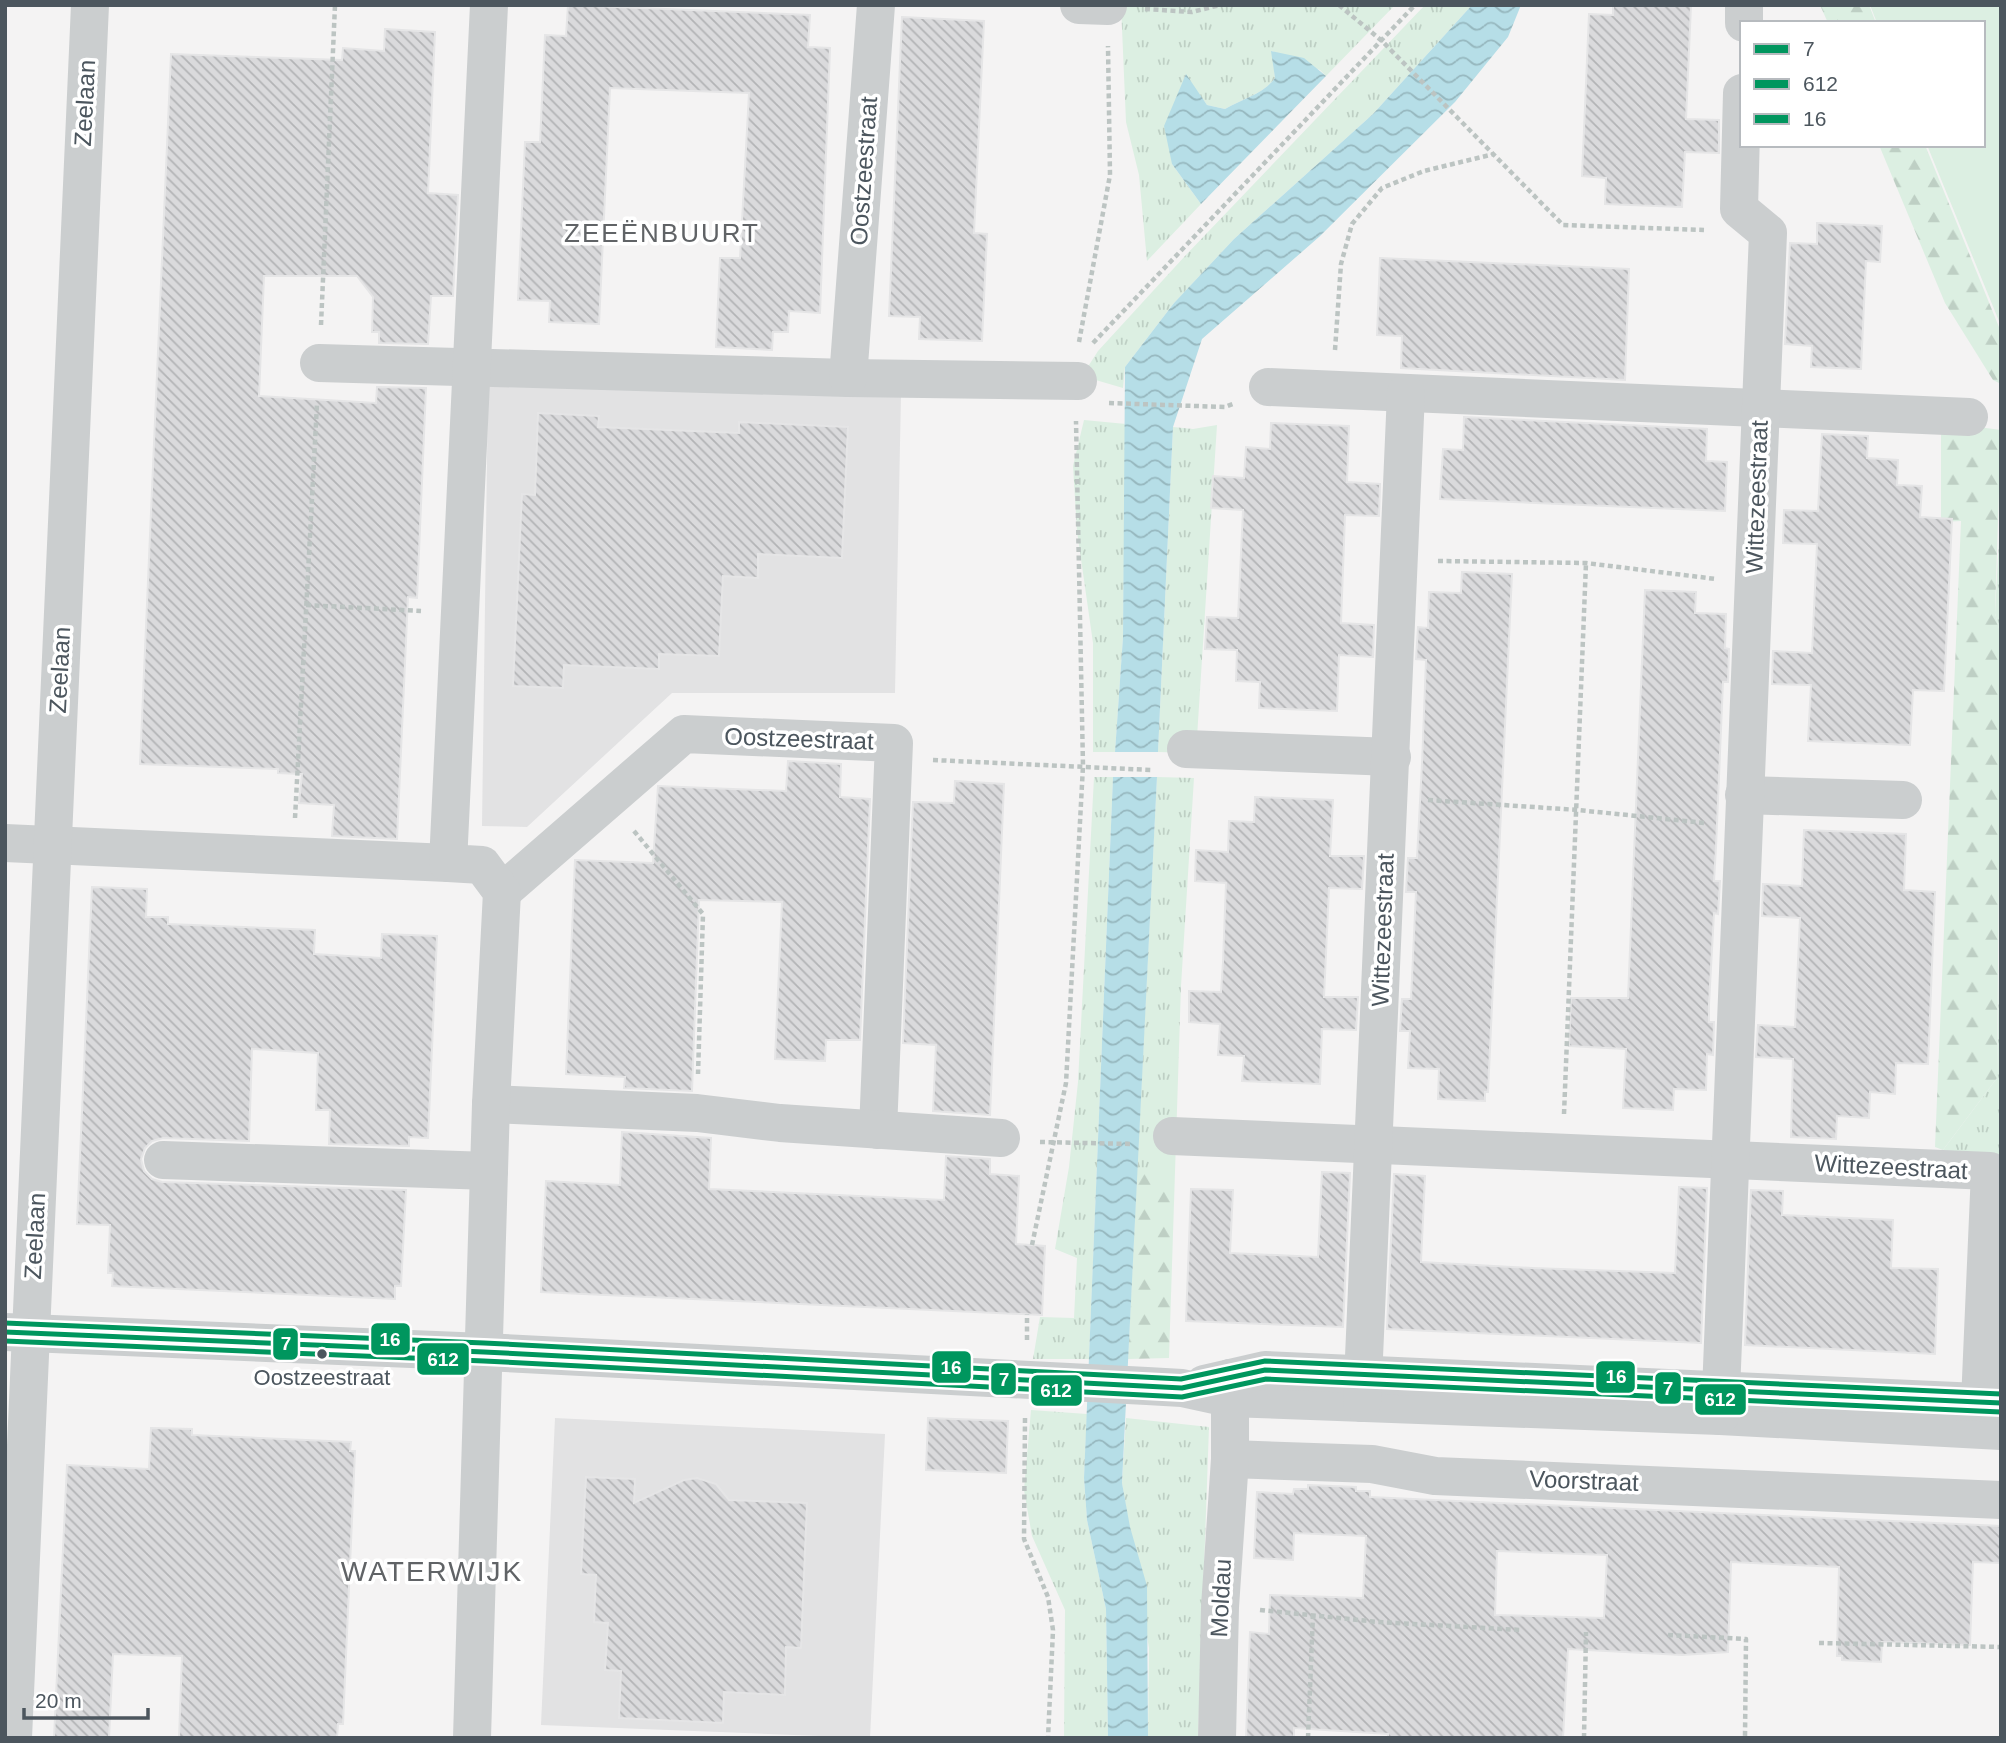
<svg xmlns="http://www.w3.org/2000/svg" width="2006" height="1743" viewBox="0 0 2006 1743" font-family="Arial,sans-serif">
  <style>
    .education { fill: #e2e2e3 }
    .grass { fill: url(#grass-tufts) }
    .forest { fill: url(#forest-firs) }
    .pitch { fill: #dcefe2 }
    .water { fill: url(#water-waves) }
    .building { fill: url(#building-back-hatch); stroke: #e5e5e6; stroke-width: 2; fill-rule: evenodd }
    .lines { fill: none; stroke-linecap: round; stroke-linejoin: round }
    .path { stroke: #bcc4c2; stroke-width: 4.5; stroke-dasharray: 5 3.5; stroke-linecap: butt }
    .minor { stroke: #cbcecf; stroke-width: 38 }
    .bus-1-casing { stroke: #fff; stroke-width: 10 }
    .bus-2-casing { stroke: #fff; stroke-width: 10 }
    .bus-3-casing { stroke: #fff; stroke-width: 10 }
    .bus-1 { stroke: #00965e; stroke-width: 5 }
    .bus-2 { stroke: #00965e; stroke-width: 5 }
    .bus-3 { stroke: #00965e; stroke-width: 5 }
    .bus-dot { fill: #4c565e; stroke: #fff; stroke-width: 2.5 }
    .labels { text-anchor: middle; stroke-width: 7; stroke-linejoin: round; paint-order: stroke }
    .bus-label { font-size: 22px; fill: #4c565e; stroke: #fff }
    .street-label { font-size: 24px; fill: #4c565e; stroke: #fff }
    .neighbourhood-label { font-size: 26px; letter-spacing: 2px; fill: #606366; stroke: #fff }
    .quarter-label { font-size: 28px; letter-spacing: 2px; fill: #606366; stroke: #fff }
    .line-badge { stroke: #fff; stroke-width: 2.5 }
    .badge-label { font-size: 19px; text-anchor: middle; font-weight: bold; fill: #fff }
  </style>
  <defs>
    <pattern id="grass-tufts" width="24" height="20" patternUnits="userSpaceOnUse" patternTransform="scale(1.75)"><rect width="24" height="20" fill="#dcefe2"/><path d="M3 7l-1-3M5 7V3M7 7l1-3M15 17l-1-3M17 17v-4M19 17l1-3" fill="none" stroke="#becfc4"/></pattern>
    <pattern id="forest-firs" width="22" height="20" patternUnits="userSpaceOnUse" patternTransform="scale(1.75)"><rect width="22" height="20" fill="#dcefe2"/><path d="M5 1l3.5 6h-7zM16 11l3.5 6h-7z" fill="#becfc4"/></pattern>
    <pattern id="water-waves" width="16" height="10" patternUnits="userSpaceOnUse" patternTransform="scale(1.75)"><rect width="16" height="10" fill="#b6dee7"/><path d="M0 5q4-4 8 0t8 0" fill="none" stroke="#96b7be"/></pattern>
    <pattern id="building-back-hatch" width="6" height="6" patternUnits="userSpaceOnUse" patternTransform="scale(1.75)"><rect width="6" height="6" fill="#dadadc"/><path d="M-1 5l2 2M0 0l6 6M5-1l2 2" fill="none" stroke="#b3b4b6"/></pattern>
  </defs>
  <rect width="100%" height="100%" fill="#f4f3f3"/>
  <g class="education">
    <path d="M488,385L901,394L895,693H672L527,827L482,826Z"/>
    <path d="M555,1418L885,1434L870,1738L541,1725Z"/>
  </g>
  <g class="grass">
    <path d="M1121,5H1395L1326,76L1320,70L1272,51L1275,78C1264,94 1242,99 1225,109L1207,105L1185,75L1172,164L1201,204L1147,261L1139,175L1126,122Z"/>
    <path d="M1425,5H1472L1373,114L1234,239L1174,303L1125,367L1123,388L1082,376L1098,351L1185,256Z"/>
    <path d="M1084,420L1126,424L1123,637L1115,752H1093V643L1077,531L1073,466Z"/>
    <path d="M1217,425L1196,753L1158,752L1173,427L1193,429Z"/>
    <path d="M2001,500V637L1995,613Z"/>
    <path d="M1094,777H1113L1089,1359H1033L1040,1317L1074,1318L1077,1258L1055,1249L1069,1167L1078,1082Z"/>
    <path d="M1157,777L1194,778L1181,986L1175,1172H1137Z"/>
    <path d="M2001,850V1163L1943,1150L1997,1078Z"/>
    <path d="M1031,1410L1087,1414L1084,1478L1087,1520L1106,1609L1108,1738H1064L1065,1610L1032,1536L1024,1490Z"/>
    <path d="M1126,1418L1209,1427L1198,1738H1148L1149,1648L1122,1483Z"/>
  </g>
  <g class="forest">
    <path d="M1820,5H1869L1876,23H1828Z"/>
    <path d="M1879,145H1925L2001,332V384L1993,380L1945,303Z"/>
    <path d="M1941,422L2001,430L1995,613L2001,637L1997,1078L1943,1150L1935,1147L1961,521L1941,522Z"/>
    <path d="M1137,1172H1175L1169,1358L1128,1359Z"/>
  </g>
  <path class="pitch" d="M1870,5H2001V326L1927,145H1983V23H1877Z"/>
  <g class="water">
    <path d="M1472,5H1521L1508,37L1455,102L1319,237L1202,339L1173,427L1158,752H1115L1123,637L1125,367L1174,303L1234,239L1373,114Z"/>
    <path d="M1271,51L1304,58L1326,76L1201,204L1172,164L1164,126L1186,74L1207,105L1225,109C1242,99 1264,94 1275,78Z"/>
    <path d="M1113,777H1157L1122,1483L1130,1527L1147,1586L1148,1738H1108L1106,1609L1087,1520L1084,1478Z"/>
  </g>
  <g class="building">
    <path d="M568,5L810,15L808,47L830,48L820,313L789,311L788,332H773L772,350L716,347L720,258H740L749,93L610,88L599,324L549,322L550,301L518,300L525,142H540L545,35L566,36Z"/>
    <path d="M1613,5H1691L1686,119L1719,120V153L1685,152L1682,207L1605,204L1606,178L1582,176L1589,14L1613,15Z"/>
    <path d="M902,17L984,21L974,233L987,234L982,341L919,339L920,317L889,316Z"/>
    <path d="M385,29L435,32L428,193L458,195L453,296H431L428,344L379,343V332H372L373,297L357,276H264L259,396L376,403L377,387L426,388L417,598L408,597L397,839L332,836L334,805L299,803L302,774L278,773V769L140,764L171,54L342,60L343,48L384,51Z"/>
    <path d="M1817,223L1882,226L1880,262L1866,261L1861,369L1811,367L1812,346L1785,344L1790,243L1817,244Z"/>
    <path d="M1380,258L1629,269L1625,380L1401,368L1402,336L1377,335Z"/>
    <path d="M538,413L599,416L598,427L739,433V422L848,427L842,558L758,554V578L723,576L719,656L659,654V669L564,665L563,688L513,686L522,494L535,495Z"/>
    <path d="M1464,417L1707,429L1706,461L1727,462L1725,511L1440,499L1443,449L1463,450Z"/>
    <path d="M1271,423L1349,426L1347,482L1380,484L1379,516L1345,515L1341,623L1374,625L1373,657L1339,655L1337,711L1259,708L1260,682L1236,681L1237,650L1205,649L1207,617L1238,618L1243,510L1211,508L1213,476L1244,478L1246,447L1270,449Z"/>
    <path d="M1822,434L1868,436L1867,458L1898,460L1897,485L1922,486L1920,517L1952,519L1944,691L1913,690L1910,745L1808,741L1811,685L1772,684L1773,651L1812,653L1817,544L1783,543L1784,510L1818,511Z"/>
    <path d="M1462,572L1512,574L1488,1092H1485V1101L1438,1099L1439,1069L1408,1068L1410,1031H1400L1402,999H1411L1416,892H1406L1408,858H1417L1422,764L1426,660L1416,659L1418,627L1428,628L1429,592L1461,593Z"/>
    <path d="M1645,590L1696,592L1695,613L1726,614L1725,648L1729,649L1728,682H1723L1716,847L1714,881H1720L1718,914L1714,913L1709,1004V1022H1714L1713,1055L1707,1054L1706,1090L1674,1089L1673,1110L1623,1108L1626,1049L1569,1046L1571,998H1628Z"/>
    <path d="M788,761L841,764L840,797L870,799L860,1040H826L825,1061L775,1059L782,902L699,900L692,1091L624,1088L625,1077L566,1074L575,860L653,863L658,786L786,791Z"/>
    <path d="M955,781L1004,784L990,1115L933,1111L936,1045L903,1043L913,802L954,803Z"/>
    <path d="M1255,797L1333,800L1330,856H1364L1362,889L1329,888L1324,997H1358L1356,1030L1322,1029L1320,1084L1242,1081L1244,1056L1218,1055L1220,1024L1189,1022V991L1221,992L1223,962L1226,883L1195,881L1196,850L1228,852L1229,821L1254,822Z"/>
    <path d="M1804,830L1906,834L1904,890L1935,892L1928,1064L1896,1063L1895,1094L1870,1092L1869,1118L1837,1116L1836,1139L1791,1137L1793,1059L1756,1057L1758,1025L1795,1027L1800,918L1762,916L1763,884L1802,886Z"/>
    <path d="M92,887L147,889L146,917H168V924L315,930L314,954L381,958L382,934L437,936L428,1138L409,1137V1146L329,1144L330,1110H316L318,1053L252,1049L249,1141L163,1138L152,1141L145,1148L141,1159L144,1171L152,1179L162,1182L406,1190L401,1286H395V1299L112,1286L113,1273H108L110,1225L77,1224Z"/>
    <path d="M622,1132L711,1138L709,1189L944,1200L946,1156L990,1159V1174L1019,1176L1016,1244L1045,1246L1042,1315L541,1292L546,1181L620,1185Z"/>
    <path d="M1322,1172L1350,1173L1343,1327L1186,1321L1191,1189L1233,1190L1230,1253L1318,1257Z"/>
    <path d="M1394,1174L1425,1176L1421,1262L1532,1268L1675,1273L1679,1187L1707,1188L1701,1343L1387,1329Z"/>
    <path d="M1751,1190L1783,1191L1782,1215L1893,1220L1891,1268L1938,1269L1935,1354L1745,1345Z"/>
    <path d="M928,1418L1008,1421L1006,1473L926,1470Z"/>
    <path d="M151,1428L192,1429V1435L351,1442L350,1451H355L343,1724H338L337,1738H179L182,1656L113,1654L109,1738H54L67,1465L149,1469Z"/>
    <path d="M586,1477L635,1479L634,1503L684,1480L697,1478L716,1484L729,1500L807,1503L801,1648L786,1647L785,1695L724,1692L723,1723L619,1718L621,1671L605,1670L608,1623L594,1622L596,1575L581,1574Z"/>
    <path d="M1308,1485L1356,1487V1491H1370V1497L2001,1526V1563L1973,1562L1970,1645L1882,1642L1881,1662L1842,1660V1656H1837L1839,1567L1731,1562L1728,1652L1682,1655L1568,1649L1563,1738H1388V1734L1294,1728V1738H1246L1250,1632L1269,1634L1270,1595L1363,1598L1366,1536L1294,1533L1293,1560L1254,1558L1257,1492L1293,1494L1294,1489H1308ZM1497,1551L1607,1555L1604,1618L1495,1615Z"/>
  </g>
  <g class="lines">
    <g class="path">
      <path d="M1339,5L1382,41L1563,225L1704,230"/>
      <path d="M1145,9L1192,12L1220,5"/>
      <path d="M321,325L335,5"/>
      <path d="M1079,342L1110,175L1108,46"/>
      <path d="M1093,343L1415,5"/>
      <path d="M1335,350L1341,264L1352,224L1382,188L1424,171L1494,154"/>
      <path d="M1109,403L1225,407L1233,404"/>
      <path d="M1438,561L1586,563L1716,579"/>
      <path d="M306,605L421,611"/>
      <path d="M933,760L1151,770"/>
      <path d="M1428,800L1578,810L1705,823"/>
      <path d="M295,818L317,404"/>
      <path d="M634,831L703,914L698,1074"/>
      <path d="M1564,1114L1586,563"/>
      <path d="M1040,1142L1133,1144"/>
      <path d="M1032,1245L1066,1083L1083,766L1076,421"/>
      <path d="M1027,1340V1314"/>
      <path d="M1025,1418L1024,1539L1048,1597L1053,1630L1048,1738"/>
      <path d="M1260,1610L1378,1622L1521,1630"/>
      <path d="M1668,1635L1746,1639L1745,1738"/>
      <path d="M1819,1643L2001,1647"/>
      <path d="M1308,1738L1313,1614"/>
      <path d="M1584,1738L1586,1632"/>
    </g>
    <g class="minor">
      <path d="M1079,5L1108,6"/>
      <path d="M1744,23V5"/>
      <path d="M319,363L848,378L1078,381"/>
      <path d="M848,378L876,5"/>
      <path d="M1268,387L1969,417"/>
      <path d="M1186,749L1392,757"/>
      <path d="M1744,795L1903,800"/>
      <path d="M5,843L448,863"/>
      <path d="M502,892L684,734L894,743L878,1130"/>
      <path d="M491,1104L697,1113L780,1123L1001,1138"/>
      <path d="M1172,1136L1990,1171L1980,1402"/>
      <path d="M163,1160L489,1171"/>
      <path d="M5,1332L484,1352L1147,1386L1182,1388L1228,1398L1720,1416L2001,1431"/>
      <path d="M1204,1384L1265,1370L2001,1403"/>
      <path d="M1362,1403L1406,393"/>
      <path d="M1720,1416L1768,233L1739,209L1742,93"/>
      <path d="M1230,1459L1372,1464L1435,1476L2001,1500"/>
      <path d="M13,1738L90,5"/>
      <path d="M472,1738L491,1104L502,892L482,865L448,863L489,5"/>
      <path d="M1217,1738L1220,1607L1230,1459V1378"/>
    </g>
    <defs>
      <path id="bus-1" d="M5,1332L484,1352L1182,1388L1265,1370L2001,1403"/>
      <path id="bus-2" d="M5,1341L484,1361L1182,1397L1266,1379L2001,1412"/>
      <path id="bus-3" d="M5,1323L484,1343L1181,1379L1265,1361L2001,1394"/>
    </defs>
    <use href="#bus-1" class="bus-1-casing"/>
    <use href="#bus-2" class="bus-2-casing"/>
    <use href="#bus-3" class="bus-3-casing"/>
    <use href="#bus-1" class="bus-1"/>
    <use href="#bus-2" class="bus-2"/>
    <use href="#bus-3" class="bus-3"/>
  </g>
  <circle class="bus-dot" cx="322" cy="1354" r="6"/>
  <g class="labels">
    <g class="bus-label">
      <text x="322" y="1385">Oostzeestraat</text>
    </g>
    <g class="street-label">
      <text transform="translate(85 103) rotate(-87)" y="8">Zeelaan</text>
      <text transform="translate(864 171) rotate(-86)" y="8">Oostzeestraat</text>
      <text transform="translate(1757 497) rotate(-88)" y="8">Wittezeestraat</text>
      <text transform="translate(60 670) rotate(-87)" y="8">Zeelaan</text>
      <text transform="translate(799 739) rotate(2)" y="8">Oostzeestraat</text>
      <text transform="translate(1383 930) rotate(-88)" y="8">Wittezeestraat</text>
      <text transform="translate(1891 1167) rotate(3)" y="8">Wittezeestraat</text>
      <text transform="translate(35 1236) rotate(-87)" y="8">Zeelaan</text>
      <text transform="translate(1584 1481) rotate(2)" y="8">Voorstraat</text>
      <text transform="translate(1221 1598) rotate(-87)" y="8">Moldau</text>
    </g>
    <g class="neighbourhood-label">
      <text x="662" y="242">ZEEËNBUURT</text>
    </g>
    <g class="quarter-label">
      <text x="432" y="1581">WATERWIJK</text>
    </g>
  </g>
  <g class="line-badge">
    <rect x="370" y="1322" width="41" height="34" rx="7" fill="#00965e"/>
    <rect x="272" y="1327" width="27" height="34" rx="7" fill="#00965e"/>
    <rect x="416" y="1342" width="54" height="34" rx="7" fill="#00965e"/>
    <rect x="931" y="1350" width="41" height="34" rx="7" fill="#00965e"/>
    <rect x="1595" y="1360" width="41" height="34" rx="7" fill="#00965e"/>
    <rect x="990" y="1362" width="27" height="34" rx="7" fill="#00965e"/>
    <rect x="1654" y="1371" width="28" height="34" rx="7" fill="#00965e"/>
    <rect x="1030" y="1374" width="53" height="33" rx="7" fill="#00965e"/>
    <rect x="1694" y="1383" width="53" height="33" rx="7" fill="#00965e"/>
  </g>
  <g class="badge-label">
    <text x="390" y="1346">16</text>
    <text x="286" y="1350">7</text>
    <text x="443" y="1366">612</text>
    <text x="951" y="1374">16</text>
    <text x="1616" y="1383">16</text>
    <text x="1004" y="1386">7</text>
    <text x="1668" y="1395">7</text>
    <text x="1056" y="1397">612</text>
    <text x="1720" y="1406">612</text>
  </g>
  <rect width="2006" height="1743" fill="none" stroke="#4c565e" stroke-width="14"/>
  <rect x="1740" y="21" width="245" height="126" fill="#ffffff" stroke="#b7bbbf" stroke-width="2"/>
  <rect x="1754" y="44" width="35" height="10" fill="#00965e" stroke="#b7bbbf" stroke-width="2"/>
  <text x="1803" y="56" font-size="21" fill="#4c565e">7</text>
  <rect x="1754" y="79" width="35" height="10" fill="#00965e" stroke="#b7bbbf" stroke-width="2"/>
  <text x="1803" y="91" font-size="21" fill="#4c565e">612</text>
  <rect x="1754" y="114" width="35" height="10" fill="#00965e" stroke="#b7bbbf" stroke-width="2"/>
  <text x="1803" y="126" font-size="21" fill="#4c565e">16</text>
  <path d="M24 1708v10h124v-10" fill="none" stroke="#4c565e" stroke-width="3.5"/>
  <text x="35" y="1708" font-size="21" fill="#4c565e" stroke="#ffffff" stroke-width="5" paint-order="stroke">20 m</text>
</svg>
